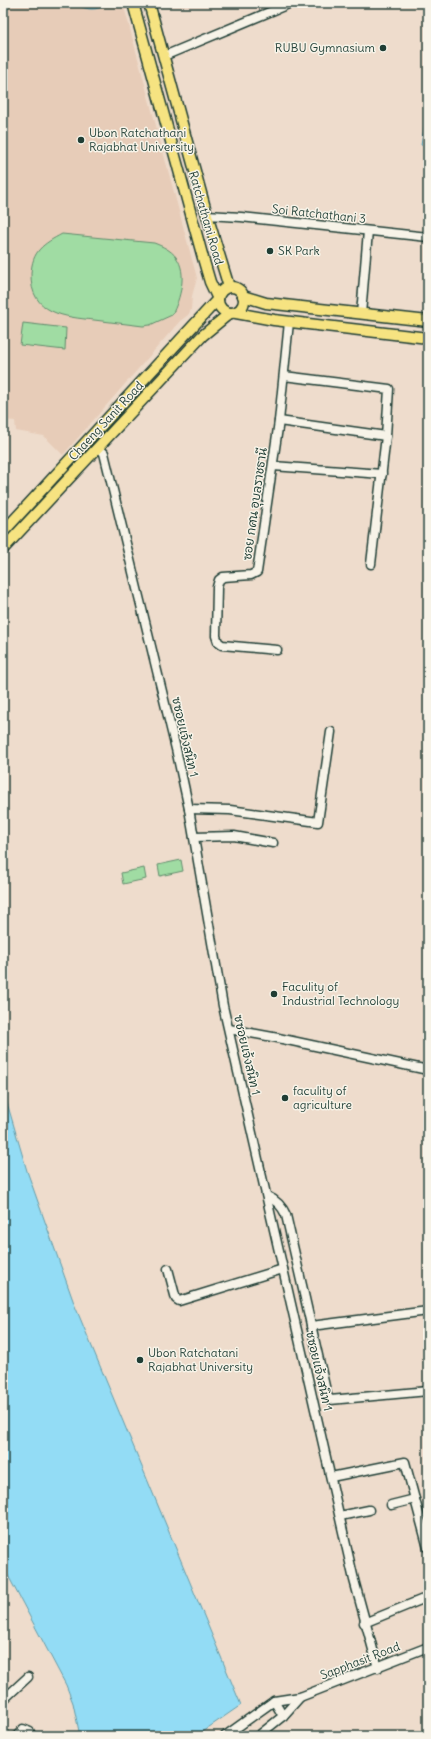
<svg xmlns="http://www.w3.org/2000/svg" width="431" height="1739" viewBox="0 0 431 1739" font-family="Delius,'Playpen Sans Thai',sans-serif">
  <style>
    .built { fill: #e7ccb8 }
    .green { fill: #a0dca3; stroke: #608c6c }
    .water { fill: #93dcf5; stroke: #659ca8 }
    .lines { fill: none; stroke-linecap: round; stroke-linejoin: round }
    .minor-casing { stroke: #1f3d34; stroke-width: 11 }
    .major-casing { stroke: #1f3d34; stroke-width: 13 }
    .minor { stroke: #f7f3e8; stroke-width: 8 }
    .major { stroke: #f6e381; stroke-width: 10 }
    .poi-dot { fill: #1f3d34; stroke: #f7f3e8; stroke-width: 1.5 }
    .labels { text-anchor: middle; stroke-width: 3; stroke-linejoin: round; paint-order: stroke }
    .poi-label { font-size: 12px; fill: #1f3d34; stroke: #f7f3e8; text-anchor: start }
    .street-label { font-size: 12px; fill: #1f3d34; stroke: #f7f3e8 }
  </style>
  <rect width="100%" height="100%" fill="#eedccc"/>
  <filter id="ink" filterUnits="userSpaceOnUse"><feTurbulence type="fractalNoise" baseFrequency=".025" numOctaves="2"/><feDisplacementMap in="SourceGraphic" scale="8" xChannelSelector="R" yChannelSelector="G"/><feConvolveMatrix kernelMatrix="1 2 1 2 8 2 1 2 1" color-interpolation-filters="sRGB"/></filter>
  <g filter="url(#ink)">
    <path class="built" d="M3,3H123L197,278L192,296L191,310L188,315L180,321L63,455L44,436L16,431L15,421L3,420Z"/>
    <g class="green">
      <path d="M62,234L154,243C162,246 171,250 176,257C188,273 180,299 172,315L150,325L143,326C127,324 110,322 94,320C65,317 30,314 31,274C32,251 43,244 62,234Z"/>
      <path d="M23,323L66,328L65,350L20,345Z"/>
      <path d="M181,860L183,871L160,876L158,865Z"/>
      <path d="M144,868L146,879L123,884L121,873Z"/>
    </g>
    <g class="water">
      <path d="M74,3H108C97,12 85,10 74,3Z"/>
      <path d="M425,124L428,125V146L421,145Z"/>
      <path d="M3,1089L27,1171L75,1306L241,1705L196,1736H80L73,1703L66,1685L3,1566Z"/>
    </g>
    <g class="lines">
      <defs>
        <g id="minor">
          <path d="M164,56L291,3"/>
          <path d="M207,215L241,217L428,237"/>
          <path d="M361,314L368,231"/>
          <path d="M284,376L389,389L386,436L371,564"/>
          <path d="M279,421L386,436"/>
          <path d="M99,448L104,453L176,749L189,809L223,1006L354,1580L378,1668"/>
          <path d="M273,466L382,474"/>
          <path d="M277,650L222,645L218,642L216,636L217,587L219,580L223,577L251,575L257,572L279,421L289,322"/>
          <path d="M189,809L230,810L318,822L331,732"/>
          <path d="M194,837L234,836L273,843"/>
          <path d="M229,1029L278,1038L428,1070"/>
          <path d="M267,1196C276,1200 282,1206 286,1215L327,1395L330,1400L428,1391"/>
          <path d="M168,1269L176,1299L179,1301L283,1269"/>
          <path d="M311,1326L428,1311"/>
          <path d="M331,1477L405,1462L428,1548"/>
          <path d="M391,1505L415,1499"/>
          <path d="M340,1516L369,1510"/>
          <path d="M364,1623L428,1597"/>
          <path d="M3,1700L28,1677"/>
          <path d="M274,1701L283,1716"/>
          <path d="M17,1736L23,1729L30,1732L31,1736"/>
          <path d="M225,1736L274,1701L300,1697L428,1647"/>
          <path d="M258,1736L283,1716L300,1697"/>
        </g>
        <g id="major">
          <path d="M133,3L203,258L210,282L218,299"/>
          <path d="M149,3L207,215L229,287"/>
          <circle cx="231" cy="300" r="13"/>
          <path d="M243,296L266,303L428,321"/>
          <path d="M236,313L274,320L428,338"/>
          <path d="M3,532L218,299"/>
          <path d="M3,549L202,336L230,313"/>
        </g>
      </defs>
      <use href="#minor" class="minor-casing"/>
      <use href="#major" class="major-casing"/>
      <use href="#minor" class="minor"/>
      <use href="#major" class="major"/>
    </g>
  </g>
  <g class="poi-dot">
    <circle cx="383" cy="48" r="4"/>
    <circle cx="81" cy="140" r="4"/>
    <circle cx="270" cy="251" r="4"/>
    <circle cx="274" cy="994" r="4"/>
    <circle cx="285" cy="1098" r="4"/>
    <circle cx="140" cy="1360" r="4"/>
  </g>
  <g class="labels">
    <g class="poi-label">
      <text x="375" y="52" text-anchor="end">RUBU Gymnasium</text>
      <text x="89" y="137">Ubon Ratchathani<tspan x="89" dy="14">Rajabhat University</tspan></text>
      <text x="278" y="255">SK Park</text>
      <text x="282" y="991">Faculity of<tspan x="282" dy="14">Industrial Technology</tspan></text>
      <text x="293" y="1095">faculity of<tspan x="293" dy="14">agriculture</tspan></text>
      <text x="148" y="1357">Ubon Ratchatani<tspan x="148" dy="14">Rajabhat University</tspan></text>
    </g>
    <g class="street-label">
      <text transform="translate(319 214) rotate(6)" y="4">Soi Ratchathani 3</text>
      <text transform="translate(206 218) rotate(74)" y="4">Ratchathani Road</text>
      <text transform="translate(106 421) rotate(-47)" y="4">Chaeng Sanit Road</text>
      <text transform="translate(255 504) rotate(-82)" y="4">ซอย กศน อุบลราชธานี</text>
      <text transform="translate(185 737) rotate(77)" y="4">ซซอยแจ้งสนิท 1</text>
      <text transform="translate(247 1055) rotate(77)" y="4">ซซอยแจ้งสนิท 1</text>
      <text transform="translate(319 1371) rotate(77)" y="4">ซซอยแจ้งสนิท 1</text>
      <text transform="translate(360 1661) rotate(-21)" y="4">Sapphasit Road</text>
    </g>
  </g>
  <rect width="431" height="1739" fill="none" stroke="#f7f3e8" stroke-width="16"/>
  <rect x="8" y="8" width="415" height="1723" fill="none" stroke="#1f3d34" stroke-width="1.5" filter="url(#ink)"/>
</svg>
